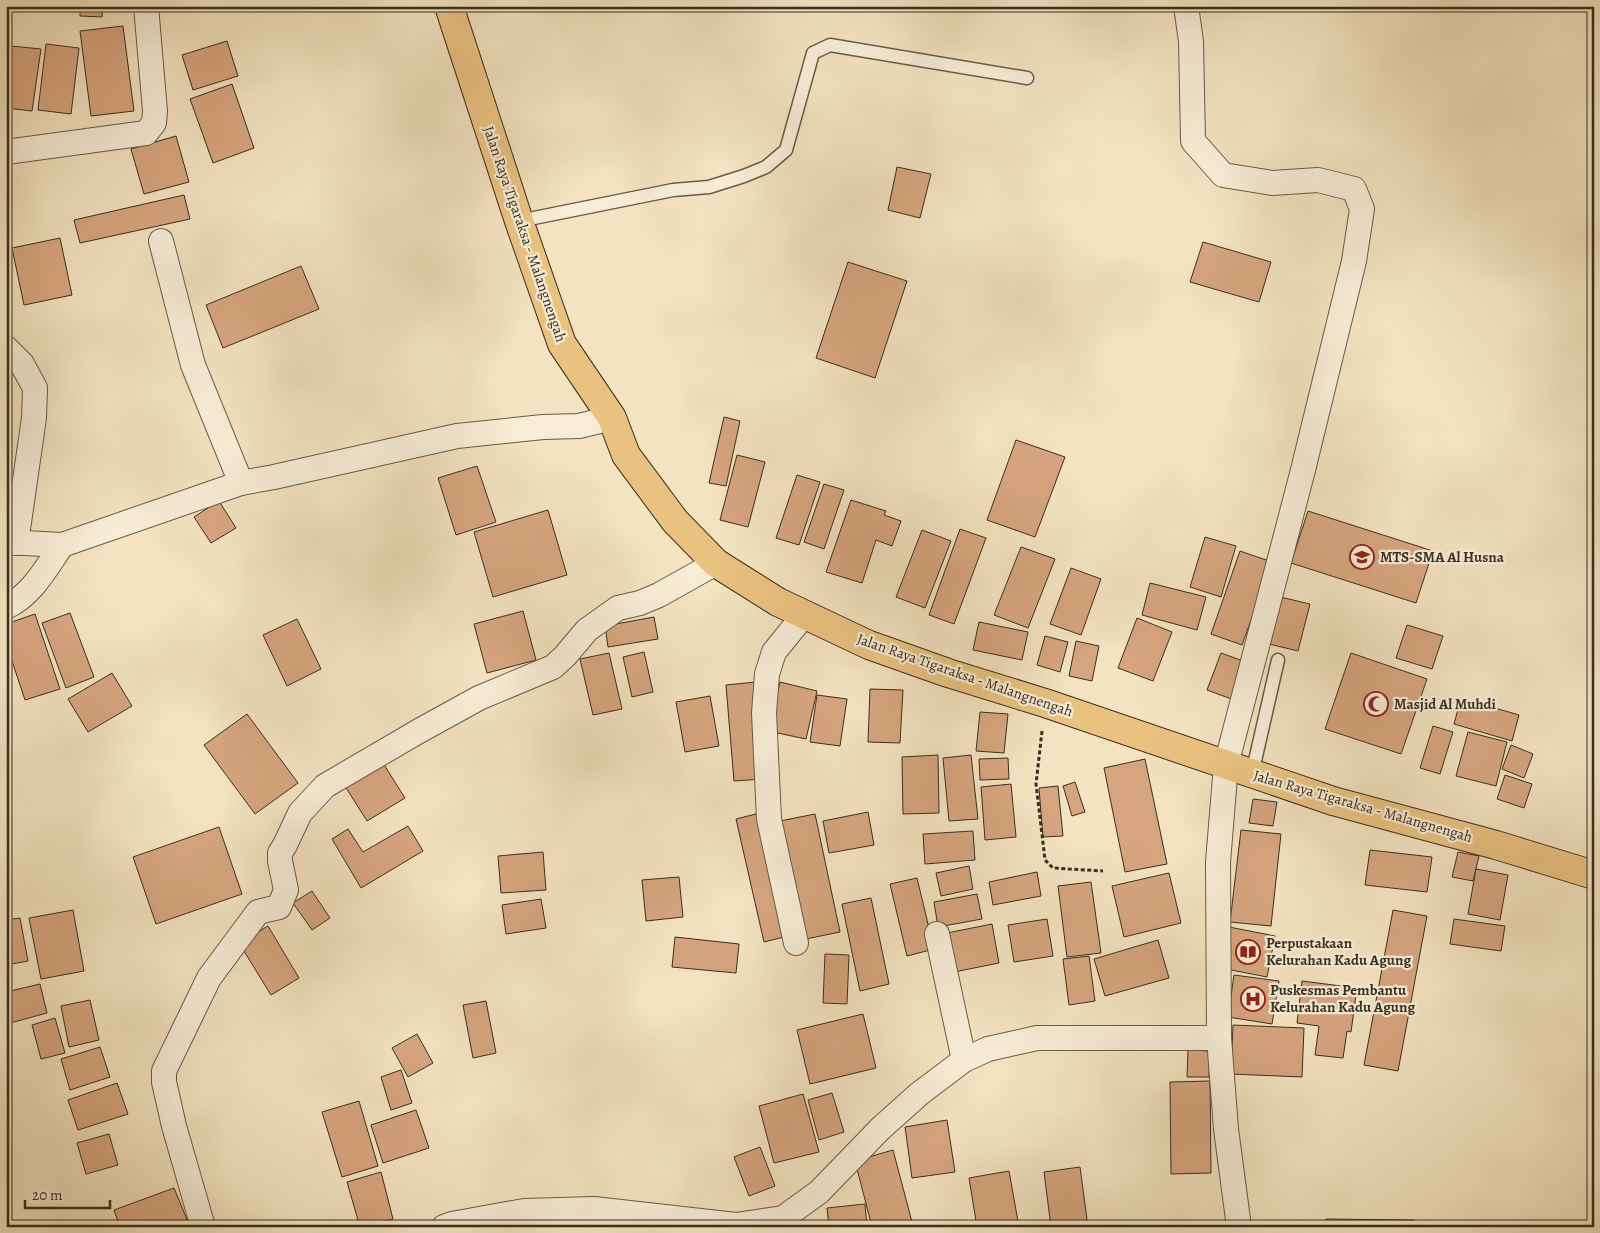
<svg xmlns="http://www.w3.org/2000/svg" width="1600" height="1233" viewBox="0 0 1600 1233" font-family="Alegreya,serif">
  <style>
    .building { fill: #d6a57f; stroke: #392e20 }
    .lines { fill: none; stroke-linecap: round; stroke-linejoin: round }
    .lane-casing { stroke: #685b48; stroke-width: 15 }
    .street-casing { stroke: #685b48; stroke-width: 26 }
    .primary-casing { stroke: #392e20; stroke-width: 30 }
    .path { stroke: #392e20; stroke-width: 3; stroke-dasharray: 4 2.5; stroke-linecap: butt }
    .lane { stroke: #f7edd6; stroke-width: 12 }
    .street { stroke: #f7edd6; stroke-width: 24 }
    .primary { stroke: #eac280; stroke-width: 28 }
    .labels { text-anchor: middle; stroke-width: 4.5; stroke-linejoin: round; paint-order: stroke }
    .street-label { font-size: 15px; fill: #392e20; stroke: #f7edd6 }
    .poi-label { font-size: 15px; font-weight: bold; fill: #392e20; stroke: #f7edd6; text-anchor: start }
  </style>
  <rect width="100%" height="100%" fill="#f3e3c0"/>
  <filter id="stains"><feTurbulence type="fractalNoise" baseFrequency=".004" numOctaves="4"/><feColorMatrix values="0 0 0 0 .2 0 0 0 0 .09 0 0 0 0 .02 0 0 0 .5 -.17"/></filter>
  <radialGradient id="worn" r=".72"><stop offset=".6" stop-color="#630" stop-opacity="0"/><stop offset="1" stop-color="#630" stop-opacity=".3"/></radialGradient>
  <g class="building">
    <path d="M80,6H103L102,17L80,16Z"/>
    <path d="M123,26L134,111L91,116L80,31Z"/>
    <path d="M227,41L238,76L193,90L182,55Z"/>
    <path d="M46,44L79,48L71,114L38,110Z"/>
    <path d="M11,46L41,49L32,111L6,108V78Z"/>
    <path d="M232,84L254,148L213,163L190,99Z"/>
    <path d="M176,136L189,182L144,194L131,149Z"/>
    <path d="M897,167L931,174L920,218L888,210Z"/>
    <path d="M184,195L190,219L80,243L74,220Z"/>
    <path d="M60,238L72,295L24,305L12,248Z"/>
    <path d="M1203,242L1271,262L1259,302L1190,282Z"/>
    <path d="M848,262L907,281L875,378L816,358Z"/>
    <path d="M301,266L319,309L223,348L206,305Z"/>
    <path d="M724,417L740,421L726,486L709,483Z"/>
    <path d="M1016,440L1065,457L1035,537L987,520Z"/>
    <path d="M737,455L765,462L748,527L720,520Z"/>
    <path d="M477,466L496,522L456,535L438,478Z"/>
    <path d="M797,475L820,482L799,545L776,538Z"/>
    <path d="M824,484L844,490L824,549L804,542Z"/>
    <path d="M851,500L886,511L884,515L901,521L892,546L876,540L862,583L826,572Z"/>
    <path d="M219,501L236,528L211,543L194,517Z"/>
    <path d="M548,510L567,575L493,597L474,532Z"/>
    <path d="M1308,511L1433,551L1416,603L1291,563Z"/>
    <path d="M960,529L986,538L954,624L929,615Z"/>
    <path d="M922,530L951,541L925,608L896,597Z"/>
    <path d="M1205,537L1236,546L1221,597L1190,587Z"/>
    <path d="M1021,547L1055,559L1028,628L994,615Z"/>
    <path d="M1240,551L1272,562L1242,645L1211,634Z"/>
    <path d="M1071,568L1101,579L1081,635L1050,624Z"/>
    <path d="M1150,583L1206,597L1197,630L1142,615Z"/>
    <path d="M1276,596L1310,604L1298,651L1265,643Z"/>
    <path d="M523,611L536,660L487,673L474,624Z"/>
    <path d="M70,613L94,677L66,688L42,623Z"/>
    <path d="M35,614L60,689L25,700L6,643V624Z"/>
    <path d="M654,617L658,639L608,647L605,626Z"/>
    <path d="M1137,618L1172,632L1153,681L1118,668Z"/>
    <path d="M297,619L321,669L287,686L263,635Z"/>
    <path d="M979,622L1028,632L1022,660L973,650Z"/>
    <path d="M1407,625L1443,636L1432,669L1396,658Z"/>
    <path d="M1045,636L1068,642L1060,672L1037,665Z"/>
    <path d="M1076,641L1099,646L1092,681L1069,676Z"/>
    <path d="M644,652L653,692L632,697L623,657Z"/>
    <path d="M609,653L622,709L593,715L580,659Z"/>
    <path d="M1221,653L1251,664L1237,701L1207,690Z"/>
    <path d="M1351,653L1427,679L1401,754L1325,729Z"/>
    <path d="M112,673L132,706L88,732L68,699Z"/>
    <path d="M756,682L764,779L734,781L726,685Z"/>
    <path d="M780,682L817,691L806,739L768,731Z"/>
    <path d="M6,685L11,710L6,711Z"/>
    <path d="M870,689L903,690L900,743L868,742Z"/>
    <path d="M817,695L847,699L840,746L810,742Z"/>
    <path d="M710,696L719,746L685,752L676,702Z"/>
    <path d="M1461,698L1519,715L1512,741L1454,724Z"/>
    <path d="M980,712L1008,714L1004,753L976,751Z"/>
    <path d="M247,714L298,783L255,814L204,745Z"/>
    <path d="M1433,726L1453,732L1440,774L1420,768Z"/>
    <path d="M1468,732L1507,742L1496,786L1456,776Z"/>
    <path d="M1511,745L1533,754L1524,778L1502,769Z"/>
    <path d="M938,755L939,813L903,814L902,757Z"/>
    <path d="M971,755L978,819L949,821L943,758Z"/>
    <path d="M1008,758L1009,779L980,780L979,759Z"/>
    <path d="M1145,759L1167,864L1125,872L1104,768Z"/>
    <path d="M381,760L405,798L367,821L343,783Z"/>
    <path d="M1505,775L1532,784L1524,808L1497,799Z"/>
    <path d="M1075,782L1085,812L1072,816L1063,786Z"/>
    <path d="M1011,784L1016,837L985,840L981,787Z"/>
    <path d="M1058,786L1063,836L1043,837L1039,788Z"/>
    <path d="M1253,799L1277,802L1273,826L1249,823Z"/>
    <path d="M868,812L874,845L829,853L823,821Z"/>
    <path d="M760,813L788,936L764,942L736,819Z"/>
    <path d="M815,814L840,932L801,940L775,822Z"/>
    <path d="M408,826L423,851L361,888L332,839L348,829L363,852Z"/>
    <path d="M219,827L242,894L156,924L133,857Z"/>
    <path d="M1241,830L1281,834L1271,926L1230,922Z"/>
    <path d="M973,831L975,860L925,864L923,834Z"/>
    <path d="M1370,850L1432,857L1427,892L1365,885Z"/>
    <path d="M543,852L546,890L501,893L498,856Z"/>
    <path d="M1458,852L1479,856L1473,881L1452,877Z"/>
    <path d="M969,866L973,889L941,896L936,873Z"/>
    <path d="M1476,869L1508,875L1500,920L1468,914Z"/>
    <path d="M1037,872L1041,896L993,905L989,882Z"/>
    <path d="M1169,873L1181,923L1124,937L1112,886Z"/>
    <path d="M679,877L683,917L646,921L642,880Z"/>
    <path d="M917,878L934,949L907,956L890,884Z"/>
    <path d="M1091,882L1101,953L1067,957L1058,886Z"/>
    <path d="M312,891L330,918L312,930L293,903Z"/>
    <path d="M977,894L982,919L938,927L934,902Z"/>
    <path d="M871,898L889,984L860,991L842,904Z"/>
    <path d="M541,899L546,928L506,934L502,905Z"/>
    <path d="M73,910L84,971L41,979L29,918Z"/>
    <path d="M1393,910L1427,916L1398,1071L1364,1065Z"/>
    <path d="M20,918L28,961L6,965V920Z"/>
    <path d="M1047,919L1053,956L1014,962L1008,925Z"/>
    <path d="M1454,919L1505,926L1501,951L1450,944Z"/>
    <path d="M992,924L999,963L954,972L947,933Z"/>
    <path d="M268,926L299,978L271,995L239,943Z"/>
    <path d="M1229,927L1275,936L1267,977L1221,968Z"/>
    <path d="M675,937L739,944L736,973L672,967Z"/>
    <path d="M1158,940L1169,978L1105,996L1094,959Z"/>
    <path d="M825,954L849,955L847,1004L823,1003Z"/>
    <path d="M1089,956L1095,1001L1069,1005L1063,959Z"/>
    <path d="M1234,975L1279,981L1272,1024L1228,1017Z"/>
    <path d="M1302,981L1357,988L1351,1032L1347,1031L1343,1058L1315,1055L1319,1026L1297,1023Z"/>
    <path d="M40,984L47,1013L10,1023L6,1008V992Z"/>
    <path d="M90,1000L99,1040L69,1047L61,1006Z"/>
    <path d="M486,1001L496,1053L473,1058L463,1005Z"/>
    <path d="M863,1014L876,1068L810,1084L797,1030Z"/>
    <path d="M55,1018L65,1053L41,1059L32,1025Z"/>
    <path d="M1233,1025L1304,1028L1302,1077L1231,1074Z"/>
    <path d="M417,1034L433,1063L408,1077L392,1048Z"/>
    <path d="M100,1047L110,1077L70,1090L61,1059Z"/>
    <path d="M1188,1050L1210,1051L1209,1077H1187Z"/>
    <path d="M401,1070L412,1103L391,1110L381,1077Z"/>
    <path d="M1210,1081L1211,1173L1171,1174L1170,1082Z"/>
    <path d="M117,1083L128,1114L78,1130L68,1100Z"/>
    <path d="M832,1093L844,1132L819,1140L808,1100Z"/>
    <path d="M803,1094L819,1152L774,1163L759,1106Z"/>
    <path d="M359,1101L378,1166L342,1177L322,1112Z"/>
    <path d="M416,1110L429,1148L383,1163L371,1125Z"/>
    <path d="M947,1120L955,1172L912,1178L905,1127Z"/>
    <path d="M109,1134L118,1165L86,1174L77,1143Z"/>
    <path d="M760,1147L775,1186L749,1196L734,1157Z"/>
    <path d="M893,1150L912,1222L892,1227H872L855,1161Z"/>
    <path d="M1080,1167L1088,1227H1051L1044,1172Z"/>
    <path d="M1009,1171L1019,1227H977L969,1178Z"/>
    <path d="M381,1172L393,1219L360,1227L347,1182Z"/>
    <path d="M174,1188L188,1222L177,1227H120L114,1210Z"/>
    <path d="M865,1204L867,1227H829L827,1208Z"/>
    <path d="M1326,1219L1414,1220V1227H1326Z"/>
  </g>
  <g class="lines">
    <defs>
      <g id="lane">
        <path d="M519,221L673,190L709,187L744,176L766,167L786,150L813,53L830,45L1027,78"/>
        <path d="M1252,774L1278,660"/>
      </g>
      <g id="street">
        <path d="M1186,6L1191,41L1193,141L1223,175L1272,183L1318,180L1354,189L1362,209L1354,261L1303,470L1226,765L1218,862L1219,1038L1226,1129L1239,1227"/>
        <path d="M6,152L146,133L154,123L155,111L146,6"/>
        <path d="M161,241L193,365L241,483"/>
        <path d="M6,348L22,364L35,388L34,418L16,543"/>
        <path d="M6,542L62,545L241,483L274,477L457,436L543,427L579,426L612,418"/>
        <path d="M6,607C32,595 46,568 62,545"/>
        <path d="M937,934L964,1060"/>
        <path d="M796,943L769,819L764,713L767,674L774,652L804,615"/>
        <path d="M203,1227L174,1126L164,1082V1071L209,978L258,912L279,907L286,890L280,861V853L285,845L300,813L325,786L419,731L479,698L553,667L565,656L587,630L618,608L640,603L659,595L716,563"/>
        <path d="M444,1227L452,1224L524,1211L594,1209L736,1225L783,1218L819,1192L880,1129L919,1094L964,1060L988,1049L1037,1038H1219"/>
      </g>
      <path id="primary" d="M449,6L519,221L562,344L612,418L626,455L675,521L716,563L778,602L869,645L948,673L1045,703L1333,801L1496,845L1594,875"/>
    </defs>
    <use href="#lane" class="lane-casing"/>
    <use href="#street" class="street-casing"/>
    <use href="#primary" class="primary-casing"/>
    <path class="path" d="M1042,731L1036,784L1045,860L1053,868L1103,871"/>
    <use href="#lane" class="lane"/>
    <use href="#street" class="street"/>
    <use href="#primary" class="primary"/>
  </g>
  <defs>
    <symbol id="school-ring" viewBox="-11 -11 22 22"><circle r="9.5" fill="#f7edd6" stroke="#8f2418" stroke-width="1.5"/><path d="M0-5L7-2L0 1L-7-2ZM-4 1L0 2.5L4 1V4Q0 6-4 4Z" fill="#8f2418"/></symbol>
    <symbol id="mosque-ring" viewBox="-11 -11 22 22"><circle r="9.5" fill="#f7edd6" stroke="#8f2418" stroke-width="1.5"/><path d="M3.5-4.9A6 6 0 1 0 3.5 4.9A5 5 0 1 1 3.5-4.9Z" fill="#8f2418"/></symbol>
    <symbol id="library-ring" viewBox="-11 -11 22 22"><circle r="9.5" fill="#f7edd6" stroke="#8f2418" stroke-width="1.5"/><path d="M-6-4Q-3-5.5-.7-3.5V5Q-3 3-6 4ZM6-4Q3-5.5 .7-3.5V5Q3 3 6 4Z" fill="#8f2418"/></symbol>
    <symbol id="hospital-ring" viewBox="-11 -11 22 22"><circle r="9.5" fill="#f7edd6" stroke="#8f2418" stroke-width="1.5"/><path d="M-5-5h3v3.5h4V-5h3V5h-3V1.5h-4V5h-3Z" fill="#8f2418"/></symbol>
  </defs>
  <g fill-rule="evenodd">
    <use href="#school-ring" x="1348" y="543" width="28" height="28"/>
    <use href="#mosque-ring" x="1362" y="690" width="28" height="28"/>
    <use href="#library-ring" x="1234" y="938" width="28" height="28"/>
    <use href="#hospital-ring" x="1239" y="985" width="28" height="28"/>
  </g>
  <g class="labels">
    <g class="street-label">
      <text transform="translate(525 234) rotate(71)" y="5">Jalan Raya Tigaraksa - Malangnengah</text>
      <text transform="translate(965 675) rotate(19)" y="5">Jalan Raya Tigaraksa - Malangnengah</text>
      <text transform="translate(1363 806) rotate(16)" y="5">Jalan Raya Tigaraksa - Malangnengah</text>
    </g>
    <g class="poi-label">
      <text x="1380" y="562">MTS-SMA Al Husna</text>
      <text x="1394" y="709">Masjid Al Muhdi</text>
      <text x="1266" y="948">Perpustakaan<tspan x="1266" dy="17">Kelurahan Kadu Agung</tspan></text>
      <text x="1270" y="995">Puskesmas Pembantu<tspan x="1270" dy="17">Kelurahan Kadu Agung</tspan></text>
    </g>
  </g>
  <rect width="1600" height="1233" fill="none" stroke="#f3e3c0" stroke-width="25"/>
  <rect x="8" y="8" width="1585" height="1218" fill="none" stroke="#392e20" stroke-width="2.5"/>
  <rect x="12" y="12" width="1575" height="1208" fill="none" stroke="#392e20"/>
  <path d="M25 1200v8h85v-8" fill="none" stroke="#392e20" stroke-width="2.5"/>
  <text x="32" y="1200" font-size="15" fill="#392e20" stroke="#f7edd6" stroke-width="4" paint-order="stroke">20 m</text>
  <rect width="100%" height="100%" filter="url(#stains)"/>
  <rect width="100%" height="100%" fill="url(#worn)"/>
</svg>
